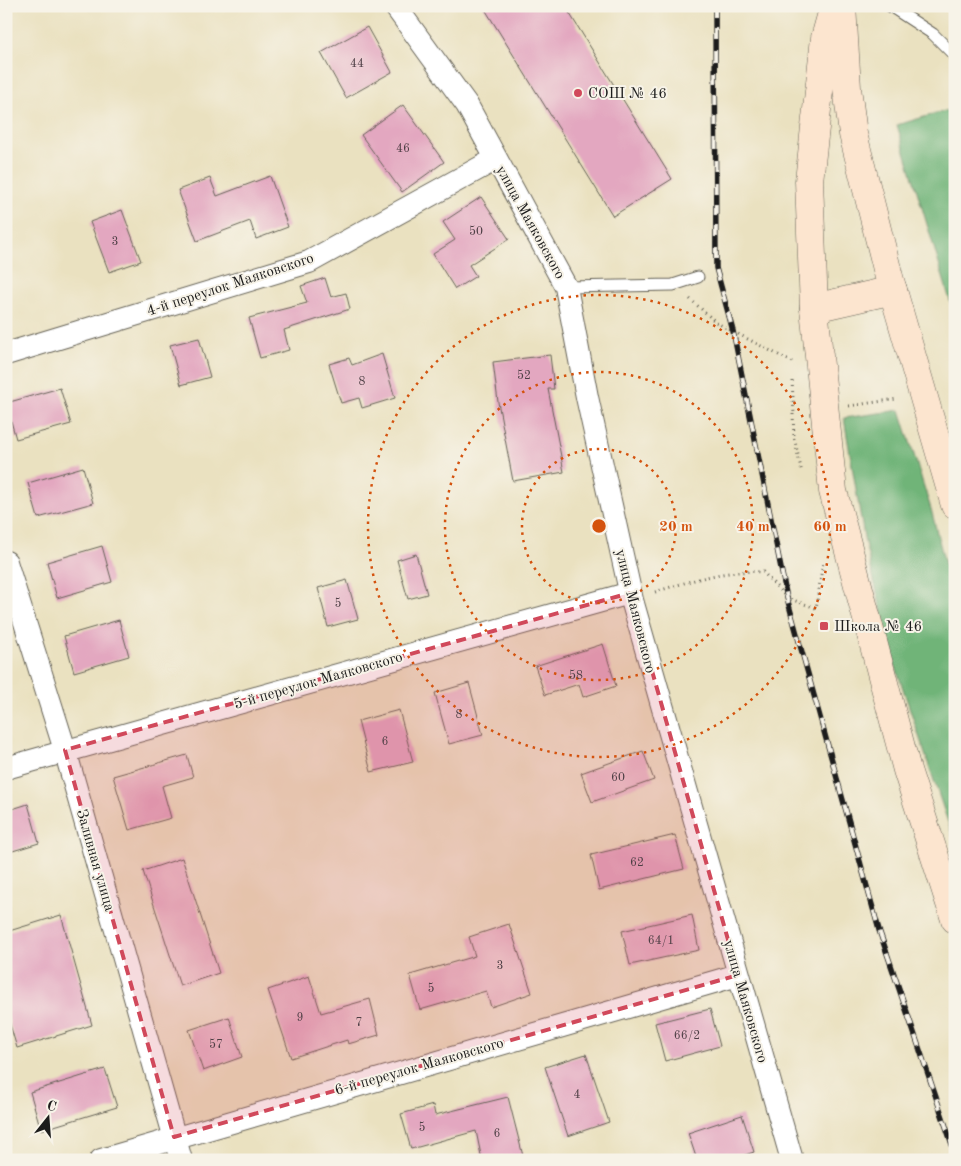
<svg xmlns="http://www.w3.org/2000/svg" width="961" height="1166" viewBox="0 0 961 1166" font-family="'Old Standard TT',serif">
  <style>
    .forest { fill: #6fb478; stroke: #46684a }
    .building { fill: #e3a7c0 }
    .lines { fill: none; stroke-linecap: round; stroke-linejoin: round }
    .lane-casing { stroke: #646155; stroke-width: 13 }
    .street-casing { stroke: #646155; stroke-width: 24 }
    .secondary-casing { stroke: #646155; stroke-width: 29 }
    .path { stroke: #646155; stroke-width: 3; stroke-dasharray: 1 4; stroke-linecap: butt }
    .lane { stroke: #fff; stroke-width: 11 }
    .street { stroke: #fff; stroke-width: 22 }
    .secondary { stroke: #fce5cf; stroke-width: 28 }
    .rail-casing { stroke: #1c1c1c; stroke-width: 5.5 }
    .rail { stroke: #f7f3e8; stroke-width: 4; stroke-dasharray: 11; stroke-linecap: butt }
    .marked { fill: #d1495b; fill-opacity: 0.2; stroke: #d1495b; stroke-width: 4; stroke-dasharray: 10 6; stroke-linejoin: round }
    .ring { fill: none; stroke: #d4530e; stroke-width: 2.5; stroke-dasharray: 2.5 5 }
    .poi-dot { fill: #d1495b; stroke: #f7f3e8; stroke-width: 2 }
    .labels { text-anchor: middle; stroke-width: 4; stroke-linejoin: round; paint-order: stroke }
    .number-label { font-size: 12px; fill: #4e3f45 }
    .poi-label { font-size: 15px; fill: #1c1c1c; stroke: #f7f3e8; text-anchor: start }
    .street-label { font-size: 15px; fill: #1c1c1c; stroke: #f7f3e8 }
    .centre { fill: #d4530e; stroke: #f7f3e8; stroke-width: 2.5 }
    .ring-label { font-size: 15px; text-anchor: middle; font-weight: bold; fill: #d4530e; stroke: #f7f3e8; stroke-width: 4; stroke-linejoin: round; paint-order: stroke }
  </style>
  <rect width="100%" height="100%" fill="#f7f3e8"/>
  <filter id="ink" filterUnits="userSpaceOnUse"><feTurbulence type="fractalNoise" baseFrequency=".02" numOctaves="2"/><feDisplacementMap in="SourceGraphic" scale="10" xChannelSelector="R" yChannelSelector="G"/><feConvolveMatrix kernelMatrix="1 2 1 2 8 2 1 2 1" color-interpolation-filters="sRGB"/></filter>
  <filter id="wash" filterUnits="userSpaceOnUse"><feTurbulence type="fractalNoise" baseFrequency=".0096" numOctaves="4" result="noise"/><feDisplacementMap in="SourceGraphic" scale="20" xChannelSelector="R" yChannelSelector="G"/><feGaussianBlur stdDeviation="1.12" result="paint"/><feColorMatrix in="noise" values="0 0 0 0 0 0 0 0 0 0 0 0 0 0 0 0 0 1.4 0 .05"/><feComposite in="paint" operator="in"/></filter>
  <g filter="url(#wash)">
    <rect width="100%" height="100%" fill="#eae1c0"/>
    <g class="forest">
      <path d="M955,108V317L897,125Z"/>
      <path d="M900,410L931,509L955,603V843L893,659L865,543L844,418Z"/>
    </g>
    <g id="blocks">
      <g class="building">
        <path d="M483,6H565L672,179L613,216Z"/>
        <path d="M367,27L392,72L346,98L321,53Z"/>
        <path d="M403,105L444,162L402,192L361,135Z"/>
        <path d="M270,176L288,227L256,239L250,221L197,241L178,190L210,178L217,196Z"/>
        <path d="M481,197L509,239L469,265L476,276L455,289L433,254L455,240L443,222Z"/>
        <path d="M122,210L141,261L109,272L90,222Z"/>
        <path d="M325,278L331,297L346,293L350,309L284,330L289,350L260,358L249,318L307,303L301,286Z"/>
        <path d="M199,338L210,377L181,385L170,345Z"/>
        <path d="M382,354L395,398L362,408L359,398L341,403L329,364L349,358L352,365Z"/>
        <path d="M550,355L554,389H548L564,472L513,481L498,402L493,362Z"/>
        <path d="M60,388L71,424L16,439L6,403Z"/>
        <path d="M83,467L93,503L38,518L28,483Z"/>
        <path d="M102,546L112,582L57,598L47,562Z"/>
        <path d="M416,554L427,594L408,599L397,560Z"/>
        <path d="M347,580L358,619L328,627L318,588Z"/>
        <path d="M119,620L129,656L74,672L64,636Z"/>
        <path d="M603,644L616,686L583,697L579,684L545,695L535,666Z"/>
        <path d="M469,683L483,735L449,744L435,693Z"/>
        <path d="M399,710L413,762L371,772L358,721Z"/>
        <path d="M643,751L654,780L592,802L581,773Z"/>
        <path d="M187,755L193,777L162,786L171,818L129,830L113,776Z"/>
        <path d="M28,804L39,843L6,853V811Z"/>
        <path d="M675,835L684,869L599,890L591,855Z"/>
        <path d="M182,858L219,973L180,986L143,871Z"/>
        <path d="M61,915L92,1025L17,1048L6,1011V932Z"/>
        <path d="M692,915L699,950L630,965L622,931Z"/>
        <path d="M509,924L532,993L491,1007L486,991L420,1010L410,975L475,956L469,937Z"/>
        <path d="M309,976L321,1013L370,999L379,1035L348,1044L347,1040L291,1058L268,990Z"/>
        <path d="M710,1009L720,1046L665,1061L655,1023Z"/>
        <path d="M229,1017L242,1057L203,1071L189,1030Z"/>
        <path d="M586,1054L609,1122L568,1136L545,1067Z"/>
        <path d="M105,1069L117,1107L41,1130L30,1092Z"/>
        <path d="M508,1097L524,1160H482L476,1131L411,1149L401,1114L433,1105L435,1115Z"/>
        <path d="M742,1115L754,1152L730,1160H697L688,1133Z"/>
      </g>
    </g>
  </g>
  <g filter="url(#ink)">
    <use href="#blocks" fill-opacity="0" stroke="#646155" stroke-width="1"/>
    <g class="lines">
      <defs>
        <g id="lane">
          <path d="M890,6L933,34L955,56"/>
          <path d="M566,287L673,285L698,277"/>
        </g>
        <g id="street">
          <path d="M395,6L467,105L566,287L587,397L632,600L792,1160"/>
          <path d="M6,354L309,262L496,159"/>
          <path d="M6,562L65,750L181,1160"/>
          <path d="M6,768L630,593"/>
          <path d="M101,1160L738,975"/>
        </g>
        <g id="secondary">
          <path d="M834,6L825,38L809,181L814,308L833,491L907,770L955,919"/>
          <path d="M842,6L847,88L853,134L889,277L955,505"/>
          <path d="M814,308L893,290"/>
        </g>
      </defs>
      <use href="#lane" class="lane-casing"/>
      <use href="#street" class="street-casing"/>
      <use href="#secondary" class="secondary-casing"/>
      <g class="path">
        <path d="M690,299L717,323L792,362"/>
        <path d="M792,381L794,414"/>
        <path d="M849,406L897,399"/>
        <path d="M793,414L794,437L802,473"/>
        <path d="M655,592C690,581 725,569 763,572L787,598L816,608L823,562"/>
      </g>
      <use href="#lane" class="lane"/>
      <use href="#street" class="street"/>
      <use href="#secondary" class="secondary"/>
      <defs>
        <path id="rail" d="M715,6L716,268L733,331L787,598L879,930L955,1153"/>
      </defs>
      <use href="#rail" class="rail-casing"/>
      <use href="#rail" class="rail"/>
    </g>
  </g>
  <path class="marked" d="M630,593L738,975L174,1137L65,750Z"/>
  <g class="ring">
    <circle cx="599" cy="526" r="77"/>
    <circle cx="599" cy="526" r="154"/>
    <circle cx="599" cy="526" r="231"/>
  </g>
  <g class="poi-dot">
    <circle cx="578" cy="93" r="5"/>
    <rect x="819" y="621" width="10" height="10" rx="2.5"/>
  </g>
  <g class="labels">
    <g class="number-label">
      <text x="357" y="67">44</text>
      <text x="403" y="152">46</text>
      <text x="476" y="235">50</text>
      <text x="115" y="245">3</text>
      <text x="524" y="379">52</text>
      <text x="362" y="385">8</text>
      <text x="338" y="607">5</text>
      <text x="576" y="679">58</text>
      <text x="459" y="718">8</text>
      <text x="385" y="745">6</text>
      <text x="618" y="781">60</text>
      <text x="637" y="866">62</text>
      <text x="661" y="944">64/1</text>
      <text x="500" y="969">3</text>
      <text x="431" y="992">5</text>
      <text x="300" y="1021">9</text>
      <text x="359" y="1026">7</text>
      <text x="687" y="1039">66/2</text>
      <text x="216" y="1048">57</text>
      <text x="577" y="1098">4</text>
      <text x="422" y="1131">5</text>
      <text x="497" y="1137">6</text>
    </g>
    <g class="poi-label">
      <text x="588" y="98">СОШ № 46</text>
      <text x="834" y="631">Школа № 46</text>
    </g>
    <g class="street-label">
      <text transform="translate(531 222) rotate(61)" y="5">улица Маяковского</text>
      <text transform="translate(230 284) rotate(-18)" y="5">4-й переулок Маяковского</text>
      <text transform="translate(636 611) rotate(76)" y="5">улица Маяковского</text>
      <text transform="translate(318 680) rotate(-16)" y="5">5-й переулок Маяковского</text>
      <text transform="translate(96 860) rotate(74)" y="5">Заливная улица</text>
      <text transform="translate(746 1001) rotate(74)" y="5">улица Маяковского</text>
      <text transform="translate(419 1066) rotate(-16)" y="5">6-й переулок Маяковского</text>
    </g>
  </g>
  <circle cx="599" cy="526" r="8" class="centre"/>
  <g class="ring-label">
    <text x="676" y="531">20 m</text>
    <text x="753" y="531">40 m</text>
    <text x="830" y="531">60 m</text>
  </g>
  <rect width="961" height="1166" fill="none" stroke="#f7f3e8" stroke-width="25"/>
  <g transform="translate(48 1118) rotate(17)" stroke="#f7f3e8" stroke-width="4" paint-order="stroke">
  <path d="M0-4L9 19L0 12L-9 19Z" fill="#1c1c1c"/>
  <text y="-8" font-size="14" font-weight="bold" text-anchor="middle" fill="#1c1c1c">С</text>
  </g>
</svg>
